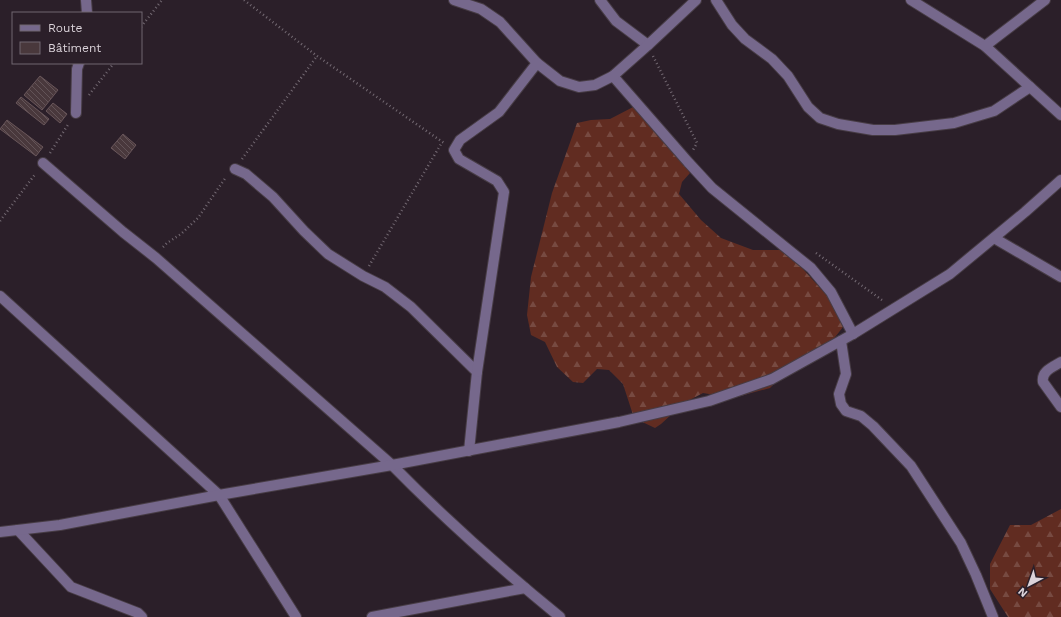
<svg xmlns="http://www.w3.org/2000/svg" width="1061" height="617" viewBox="0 0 1061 617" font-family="'Work Sans',sans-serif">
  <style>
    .forest { fill: url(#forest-firs) }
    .building { fill: url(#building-back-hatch); stroke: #69565a }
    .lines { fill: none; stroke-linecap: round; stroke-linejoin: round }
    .minor-casing { stroke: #473c45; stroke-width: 12 }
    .path { stroke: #746a73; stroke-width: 2.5; stroke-dasharray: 1 3; stroke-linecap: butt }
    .minor { stroke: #76688c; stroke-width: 10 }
  </style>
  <defs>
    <pattern id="forest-firs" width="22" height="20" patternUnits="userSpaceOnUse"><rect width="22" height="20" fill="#612c21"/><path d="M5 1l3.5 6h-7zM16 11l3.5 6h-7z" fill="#774a41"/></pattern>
    <pattern id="building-back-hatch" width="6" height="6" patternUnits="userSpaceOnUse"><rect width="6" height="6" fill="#49383c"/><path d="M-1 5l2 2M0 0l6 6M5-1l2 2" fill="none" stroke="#635458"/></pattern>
  </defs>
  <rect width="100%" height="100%" fill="#2b1f29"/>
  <g class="forest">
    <path d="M637,105L674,151L690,173L682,182L679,194L701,220L721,238L753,250H780L802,268L831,300L843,327L828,346L789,368L770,388L733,398L703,393L684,403L661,424L655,428L634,418L623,384L609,370L597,369L583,383L573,382L557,367L545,342L531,335L527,315L531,277L552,193L577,123L591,120L610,119Z"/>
    <path d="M1061,509V617H1008L990,589V564L1010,525H1031Z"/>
  </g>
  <g class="building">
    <path d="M40,76L58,90L42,110L24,95Z"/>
    <path d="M21,97L49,119L44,125L16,103Z"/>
    <path d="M53,103L67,114L60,123L46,111Z"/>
    <path d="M7,120L43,147L36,156L0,129Z"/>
    <path d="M123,134L136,145L125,159L111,148Z"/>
  </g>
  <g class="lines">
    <defs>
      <g id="minor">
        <path d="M86,0L87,13"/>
        <path d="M454,0L481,9L500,22L537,63"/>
        <path d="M600,0L616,21L648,45"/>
        <path d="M716,0L732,25L745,39L772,59L788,76L808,107L820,118L838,124L873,130H895L954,123L994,111L1030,87"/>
        <path d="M911,0L985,46L1061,115"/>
        <path d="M985,46L1045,0"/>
        <path d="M613,76L688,162L712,188L811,268L831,292L853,334"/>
        <path d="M76,113L77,69L79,63"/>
        <path d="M43,163L123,232L156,258L392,465C445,519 501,569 560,617"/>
        <path d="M235,169L246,174L273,197L304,231L328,254L363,276L385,287L411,307L477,372L469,451"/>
        <path d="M994,238L1061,277"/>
        <path d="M0,296L219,495L296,617"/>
        <path d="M841,341L846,374L839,394L841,404L846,411L861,416L873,426L911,466L961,543L976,575L993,617"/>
        <path d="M1061,362C1053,367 1041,371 1043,382L1061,407"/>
        <path d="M477,372L504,192L497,181L459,159L454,150L460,140L499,112L537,63L560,81L579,87L595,85L613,76L648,45L696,0"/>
        <path d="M18,530L71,587L138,613L142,617"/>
        <path d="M0,532L60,525L219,495L392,465L619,422L709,401L772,379L853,334L950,274L1025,212L1061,180"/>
        <path d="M372,617L525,588"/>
      </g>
    </defs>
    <use href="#minor" class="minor-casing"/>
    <g class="path">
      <path d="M244,0L317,56L444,143"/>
      <path d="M141,27L162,0"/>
      <path d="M653,56L697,143L693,150"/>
      <path d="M89,95L114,63"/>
      <path d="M50,153L69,123"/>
      <path d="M242,159L317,56"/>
      <path d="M0,221L36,173"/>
      <path d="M163,247L167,243L181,234L198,218L226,177"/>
      <path d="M816,253L882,300"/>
      <path d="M369,266L441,144"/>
    </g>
    <use href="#minor" class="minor"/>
  </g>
  <rect x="12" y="12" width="130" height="52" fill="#2b1f29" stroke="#716770"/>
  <rect x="20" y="25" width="20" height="6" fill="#76688c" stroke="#716770"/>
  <text x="48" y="32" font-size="12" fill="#dbd3da">Route</text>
  <rect x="20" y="42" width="20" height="12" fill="#49383c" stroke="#716770"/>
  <text x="48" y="52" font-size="12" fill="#dbd3da">Bâtiment</text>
  <g transform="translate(1029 585) rotate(221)" stroke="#2b1f29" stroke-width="3" paint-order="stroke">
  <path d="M0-3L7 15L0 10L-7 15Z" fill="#dbd3da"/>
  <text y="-6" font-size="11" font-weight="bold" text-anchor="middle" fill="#dbd3da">N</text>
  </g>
</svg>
